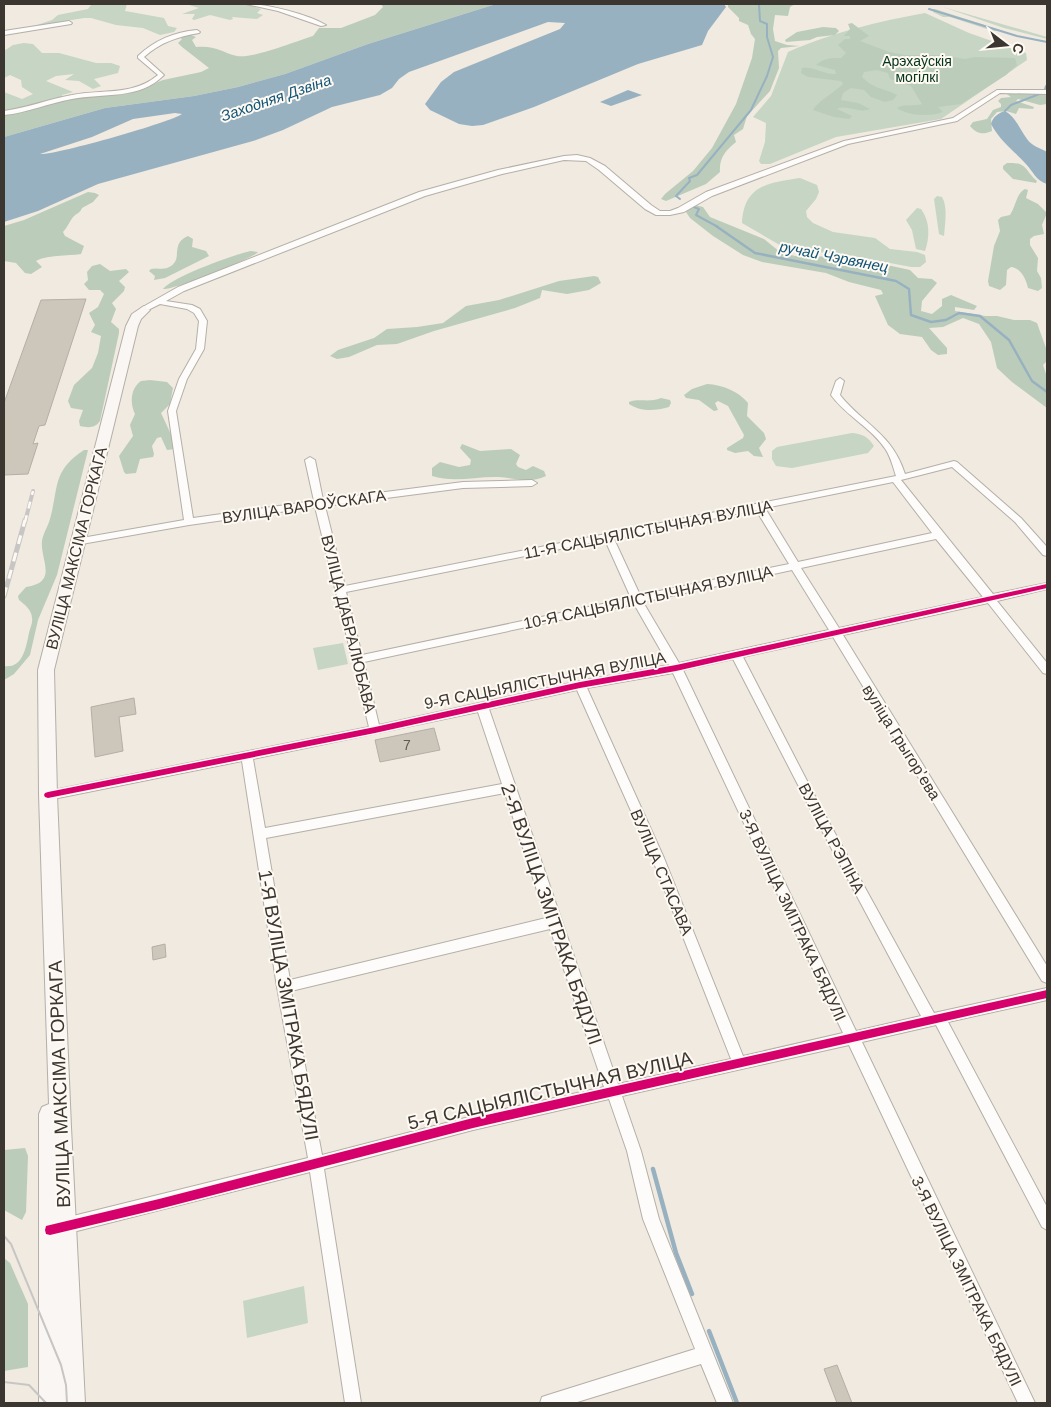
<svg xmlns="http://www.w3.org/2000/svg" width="1051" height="1407" viewBox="0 0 1051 1407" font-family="Arial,sans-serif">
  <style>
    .green { fill: #c6d5c4 }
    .forest { fill: #bbcdba }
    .water { fill: #98b1c0; fill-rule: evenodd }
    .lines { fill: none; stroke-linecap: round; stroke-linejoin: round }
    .stream-far2 { stroke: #98b1c0; stroke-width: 2 }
    .stream-far1 { stroke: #98b1c0; stroke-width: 2.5 }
    .stream { stroke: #98b1c0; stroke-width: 4.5 }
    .building { fill: #cdc6ba; stroke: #b4afa7 }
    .minor-casing { stroke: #b4afa7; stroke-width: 2 }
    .secondary-casing { stroke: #b4afa7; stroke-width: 2 }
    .minor { fill: #fdfcfa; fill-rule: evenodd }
    .secondary { fill: #f9f6f3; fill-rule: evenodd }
    .tram { stroke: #c8c6c4; stroke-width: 2 }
    .rail-far1-casing { stroke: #c8c6c4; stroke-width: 4 }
    .rail-casing { stroke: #c8c6c4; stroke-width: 5 }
    .rail-far1 { stroke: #fef9f2; stroke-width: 2.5; stroke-dasharray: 7; stroke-linecap: butt }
    .rail { stroke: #fef9f2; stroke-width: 3; stroke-dasharray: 9; stroke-linecap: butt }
    .cycleway-casing { stroke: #fef9f2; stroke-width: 3 }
    .cycleway { fill: #d6006c; fill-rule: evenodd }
    .labels { text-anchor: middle; stroke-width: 4; stroke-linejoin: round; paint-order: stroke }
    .far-park-label { font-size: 14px; fill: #03341a; stroke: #fef9f2 }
    .number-label { font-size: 14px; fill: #605a52 }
    .far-water-label { font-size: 15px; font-style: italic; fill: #0f5477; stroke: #fef9f2 }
    .street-label { font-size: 16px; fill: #3b3630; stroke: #fef9f2 }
    .near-street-label { font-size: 19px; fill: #3b3630; stroke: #fef9f2 }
  </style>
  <rect width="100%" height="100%" fill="#f0eae0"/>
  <g class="green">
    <path d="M89,4H127L125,11L164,18L168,26L177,28L174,32L160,35L143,28L116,25L91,18H84L34,26L52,20L58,15L88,9L91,5Z"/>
    <path d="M186,4H246L261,9L257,13L263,15L257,19L232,17L233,19L230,20L210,15L194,20L192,19L195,14H182L199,8Z"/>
    <path d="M943,7L1047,37V39L1004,28Z"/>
    <path d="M933,9H935L1003,31H993L950,17H943L933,12Z"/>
    <path d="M925,13L969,33L1026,53L1027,60L941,119L836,137L770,164H761L759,161L765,142L766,123L753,117L771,96L788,52C834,32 876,22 925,13Z"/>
    <path d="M24,43L33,44L42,53H59L96,63H111L120,66L118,73L94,79L101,86L93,89L79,81L65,80L74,74L56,76L46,81L73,92L62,95V98L4,112V92L22,99L33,94L22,87L21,80L10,75L4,78V51L13,45Z"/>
    <path d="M800,178L817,185L819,192L816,199L806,211L807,217L813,223L833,232L875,238L890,249L917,252L925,255L926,262L920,267H911L838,253L790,251L742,223C744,185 768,183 800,178Z"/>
    <path d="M937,196L942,197C948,207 945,224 944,236L939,234L934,199Z"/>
    <path d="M917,208L921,209C930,221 930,237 925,251L916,249L912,230L906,220Z"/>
    <path d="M852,433C863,434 868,437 874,446L868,453L792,468L776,466L772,459V451L777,447Z"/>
    <path d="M343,643L348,664L318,670L313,648Z"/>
    <path d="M304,1286L308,1323L247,1338L243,1301Z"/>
  </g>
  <g class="forest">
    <path d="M381,4H496L368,44L285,74L238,87L194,96L105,108L4,137V115L75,98L127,94L163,80L201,72L209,68L182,47L178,43L182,39L177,36L188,34L196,37L192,40L196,47C215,45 221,52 237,56C253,59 296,41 313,36L319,28H341L375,15L383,7Z"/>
    <path d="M728,4H795L790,7L788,16L775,15L773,29L775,41L787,45L800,46L781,48L778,51L779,68L770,91L747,116L743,129L734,135L736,142C725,151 719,158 720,172L706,184L666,201L661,199L665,194L693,171L712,148L736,104L752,58L755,39L751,34L748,25L739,21V18L728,7Z"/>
    <path d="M852,23L869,36L860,41L889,52L905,55H941L965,59L975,57L1015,58L1017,65L1006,75L961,104L938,107L943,112C930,117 908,116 897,108C905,103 913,107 922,104L911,86L890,79L888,73L877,70L864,72L862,77C875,90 882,87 897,95L893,100L885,102L871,97L864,90L851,88L843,93L841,100L858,103L870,109C859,114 847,104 837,109L852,116L849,119L834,117L813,110C817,102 835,92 843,84L841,81L808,77L801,73L802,68C814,66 824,75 836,74L835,70L816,65C824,58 830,58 841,58L846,53L838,45L845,39H850V36H844L850,29L848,24Z"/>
    <path d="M823,27L836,28L839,31L835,35L817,37L810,40L786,42L785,40L797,32Z"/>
    <path d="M1036,91L1047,95V104L1040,105L1018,99L1016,101L1034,107L1033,109L1019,108L1016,114L1006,111L997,112L991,119L992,131C982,135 977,134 970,126L973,122L987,119L993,110L1001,107V104L998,101L1001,98L1011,97L1005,93Z"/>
    <path d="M1007,163C1028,162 1024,170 1037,181L1036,183L1013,179L1003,169V166Z"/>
    <path d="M1025,189L1028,190L1026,198L1038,204L1047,213L1042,225L1044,234L1034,236L1030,239V245L1038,258L1037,271L1041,278L1042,288L1038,291L1028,288C1026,279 1021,268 1011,267L1007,270L1006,285L1000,290L989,286L988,281L994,246L1000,231L998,220L1001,217L1010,215C1016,206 1016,194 1025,189Z"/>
    <path d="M88,192L95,193L99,195L93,202L82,208C80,213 77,213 73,217C69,222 67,228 63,232L65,236L84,246L81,254C68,256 46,255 36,261L42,267L31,274L25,273L16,263L4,261V226L24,220Z"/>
    <path d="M695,205L703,207L710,217L764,239L780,252L795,256L850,257L910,270L918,278L932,279L937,283L922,301L921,311L932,314L942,306V299L951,295L977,306L974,310L955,307V311L985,316H997L1014,320H1030L1037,323L1047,351V361L1043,365L1047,377V408L1012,382L997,368L991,342L979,324L963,318L943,327L929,328L947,348V354L938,355L931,350L922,337L900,334L888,325L875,296L883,294L881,290L849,282L826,273L762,262L743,255L713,236L690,218L684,209Z"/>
    <path d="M188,236L193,239L192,247L206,251L209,256L165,278L154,280L155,276L149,271L151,269C157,267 164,271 171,266C183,258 170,244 188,236Z"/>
    <path d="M251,251L258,252C254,258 171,291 163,289C170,278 235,254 251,251Z"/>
    <path d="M100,264L110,271L126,269L129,272L119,281L125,287L124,291L112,303L116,309L111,322L119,329V333L100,421C95,428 89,428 80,426L79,421L83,410L71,408L68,401L74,385L92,368L98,353L101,336L91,332L95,325L89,313L98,307L104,294L100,290H89L84,284L88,280L87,272L92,266Z"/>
    <path d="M594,276L598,277L601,283L589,290L567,294L542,290L540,298L515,308L434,331L397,344L377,345L349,357L337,359L330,356L338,350L374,338L387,329L417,327L443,323L466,306L499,300L559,281Z"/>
    <path d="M150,380L167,382L173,388L170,404L161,413L175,443V449L167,450L161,437L157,438L152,446L154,454L153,457L140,459L136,473L126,474L124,472L119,456L133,436L130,425L135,414C130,403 130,389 141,381Z"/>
    <path d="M707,384C723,385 738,391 748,403L747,416L764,433L766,439L759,448L763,457L754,456L748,451L735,453L727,450V448L743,438L744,435L728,406L718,401L715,403L718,410L714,411L699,400L686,398L684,395L692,389Z"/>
    <path d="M661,398L670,400L671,403L669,407C655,411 641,412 629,404V402C640,398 649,403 661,398Z"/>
    <path d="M462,444L480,451L511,449L520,455L516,464L518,467L526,470L533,466L544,471L546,476C529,484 516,478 499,477C476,476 455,483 432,476V468L440,462L459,467L470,465L471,460L460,448Z"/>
    <path d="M84,450H88L57,575L38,620L30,655L14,674L4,680V666C23,669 26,647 29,633C30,628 33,623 32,618C32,610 24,604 19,600L18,596L26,587C59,582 40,560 42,541C43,534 48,526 50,519C59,487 52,471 84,450Z"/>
    <path d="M25,1148L28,1156L26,1212L22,1220L4,1210V1150Z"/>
    <path d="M4,1258L10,1263L28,1304V1367L4,1371Z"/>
  </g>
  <g class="water">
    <path d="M496,4H724L726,7L708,31L702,45L638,64L534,107L483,125L472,126L459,124L430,110L425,104L441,82L454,72L560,29L565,23L548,22L409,72L399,79L392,88L380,95L332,107L283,130L253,141L98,184L38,211L4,222V137L105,108L194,96L238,87L285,74L368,44ZM175,113L182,114C172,122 52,156 40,154L92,137L133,119Z"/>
    <path d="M628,90L642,95L611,106L600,102Z"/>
    <path d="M1005,111C1016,117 1020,130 1027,139C1032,146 1040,148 1047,152V184C1036,181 1033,171 1025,163C1012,149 1001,142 991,124C993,117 998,113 1005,111Z"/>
  </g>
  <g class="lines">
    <g class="stream-far2">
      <path d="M929,9L1017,36L1047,42"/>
      <path d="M1045,89L1046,86"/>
      <path d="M1005,111L1011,105L1042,93"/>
      <path d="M680,199L676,196L690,181L689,178L697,175L751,110L767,76L773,57L767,37V24L760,21L759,4"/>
      <path d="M691,206L699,209L696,215L718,227"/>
    </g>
    <path class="stream-far1" d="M716,226L755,253L896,281L909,289L911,315L931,322L946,320L959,313L980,316L1009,340L1032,381L1047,392"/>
    <g class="stream">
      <path d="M653,1169L676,1253L692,1294"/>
      <path d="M709,1331L737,1403"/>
    </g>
  </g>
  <g class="building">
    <path d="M86,299L45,425L39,426L33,444L38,443L28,474L4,475V403L41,300Z"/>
    <path d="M134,698L136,714L119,717L123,751L95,757L91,707Z"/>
    <path d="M434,728L440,750L380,762L375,740Z"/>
    <path d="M165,944L166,957L153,960L152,947Z"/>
    <path d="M837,1365L852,1403H837L824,1369Z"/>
  </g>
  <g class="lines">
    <defs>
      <g id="minor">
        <path d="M246,4C265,3 310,15 326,25L321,26L278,11Z"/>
        <path d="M69,21L72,23L71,24L4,35V31Z"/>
        <path d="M197,30L200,32L199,33C177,37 161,42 144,57L164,75C140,100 103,93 72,99C49,103 27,113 4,115V111C27,108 49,99 72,95C102,89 133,96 158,75L138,58V56C155,40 174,32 197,30Z"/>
        <path d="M997,90H1047V94L1000,93L957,121L848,144L712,196L684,212L670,215H656L645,209L599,170L586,161L564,160L502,174L425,196L184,291L166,301L192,305L200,309L207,321L204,349L187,379L176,411L193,518L314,501L305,460L310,457L315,460L323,500L463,482L532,480L537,483L532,486L463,488L325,506L345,586L896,476C893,467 891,458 886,450C872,428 846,416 831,395L836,381L840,378L844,381L840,395C864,425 892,433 905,474L954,461L957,462L1021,518L1047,547V556L1043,555L1015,522L952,467L901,480L993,594L1047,583V589L997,601L1047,663V674L1043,673L988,603L843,635L1047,966V983L1042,981L833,637L743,657L820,806L934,1013L1047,988V1000L948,1022L1047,1207V1230L1042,1227L936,1025L862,1042L1035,1403H1018L849,1045L622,1096L641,1151L659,1219L733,1403H717L701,1364L574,1403H540L542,1397L548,1395L695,1349L643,1219L627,1151L609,1099L473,1130L324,1169L361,1403H345L310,1172L61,1235L56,1232L53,1227L56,1222L61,1219L308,1158L277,987L242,761L48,800L44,798L42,795L44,792L369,727L315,507L189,525L76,545L71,542L76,539L184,520L168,411L179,379L196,349L199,321L194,313L187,309L160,304L144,312L140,310L141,308L178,287L419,192L498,170L564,156L577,155L590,158L605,166L651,205L660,211H670L678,208L706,192L844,141L953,118ZM893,482L932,533L798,562L765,508ZM756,510L789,564L640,595L614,539ZM936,539L983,597L839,628L801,568ZM605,540L631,598L362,655L346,592ZM792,570L829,630L679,663L643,602ZM634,604L669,665L580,681L379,725L364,662ZM733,659L812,812L921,1016L856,1031L683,670ZM673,673L843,1033L743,1056L664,858L587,688ZM577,690L652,858L731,1059L618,1084L489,709ZM478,712L502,784L265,828L253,759ZM505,793L546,918L290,980L266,838ZM550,929L604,1087L473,1116L322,1155L291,991Z"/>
      </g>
      <path id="secondary" d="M144,306L150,310L141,319L138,326L54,670L57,795L71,1127L85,1403H39V1114L42,1107L49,1104L39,795L38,670L126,326L132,314Z"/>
    </defs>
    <use href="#minor" class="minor-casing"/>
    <use href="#secondary" class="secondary-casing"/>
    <use href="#minor" class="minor"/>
    <use href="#secondary" class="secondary"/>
    <g class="tram">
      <path d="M4,1236L11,1244L61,1365L66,1385L67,1403"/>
      <path d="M4,1382L29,1385L46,1403"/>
    </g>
    <defs>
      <path id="rail-far1" d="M25,522L33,491"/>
      <path id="rail" d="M4,596L25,520"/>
    </defs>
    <use href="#rail-far1" class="rail-far1-casing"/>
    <use href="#rail" class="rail-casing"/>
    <use href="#rail-far1" class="rail-far1"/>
    <use href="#rail" class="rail"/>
    <defs>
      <g id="cycleway">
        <path d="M1047,584V588L676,671L580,688L375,733L48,798L45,797L44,795L45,793L48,792L375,727L580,682L676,665Z"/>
        <path d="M1047,990V998L473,1128L159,1209L50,1235L46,1234L45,1230L46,1226L50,1225L159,1199L473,1118Z"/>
      </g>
    </defs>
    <use href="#cycleway" class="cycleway-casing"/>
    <use href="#cycleway" class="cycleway"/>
  </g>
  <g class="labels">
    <g class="far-park-label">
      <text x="917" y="66">Арэхаўскія<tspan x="917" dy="16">могілкі</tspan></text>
    </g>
    <g class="number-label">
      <text x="407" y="750">7</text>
    </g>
    <g class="far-water-label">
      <text transform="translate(276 98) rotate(-19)" y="5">Заходняя Дзвіна</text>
      <text transform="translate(834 257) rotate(11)" y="5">ручай Чэрвянец</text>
    </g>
    <g class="street-label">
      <text transform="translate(304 506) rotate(-8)" y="6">ВУЛІЦА ВАРОЎСКАГА</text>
      <text transform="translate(648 529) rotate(-11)" y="6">11-Я САЦЫЯЛІСТЫЧНАЯ ВУЛІЦА</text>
      <text transform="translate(76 548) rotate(-76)" y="6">ВУЛІЦА МАКСІМА ГОРКАГА</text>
      <text transform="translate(648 597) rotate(-12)" y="6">10-Я САЦЫЯЛІСТЫЧНАЯ ВУЛІЦА</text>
      <text transform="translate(349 624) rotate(76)" y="6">ВУЛІЦА ДАБРАЛЮБАВА</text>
      <text transform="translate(545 680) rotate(-11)" y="6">9-Я САЦЫЯЛІСТЫЧНАЯ ВУЛІЦА</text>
      <text transform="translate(902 742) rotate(58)" y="6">вуліца Грыгорʼева</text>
      <text transform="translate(832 838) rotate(62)" y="6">ВУЛІЦА РЭПІНА</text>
      <text transform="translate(662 872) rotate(67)" y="6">ВУЛІЦА СТАСАВА</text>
      <text transform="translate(793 915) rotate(65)" y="6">3-Я ВУЛІЦА ЗМІТРАКА БЯДУЛІ</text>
      <text transform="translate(967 1281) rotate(64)" y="6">3-Я ВУЛІЦА ЗМІТРАКА БЯДУЛІ</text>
    </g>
    <g class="near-street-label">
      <text transform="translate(552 914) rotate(71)" y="7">2-Я ВУЛІЦА ЗМІТРАКА БЯДУЛІ</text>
      <text transform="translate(289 1005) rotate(80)" y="7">1-Я ВУЛІЦА ЗМІТРАКА БЯДУЛІ</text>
      <text transform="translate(59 1084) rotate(-92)" y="7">ВУЛІЦА МАКСІМА ГОРКАГА</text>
      <text transform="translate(550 1090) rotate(-13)" y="7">5-Я САЦЫЯЛІСТЫЧНАЯ ВУЛІЦА</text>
    </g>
  </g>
  <rect width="1051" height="1407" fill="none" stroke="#3b3630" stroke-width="10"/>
  <g transform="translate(1006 45) rotate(106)" stroke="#fef9f2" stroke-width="4" paint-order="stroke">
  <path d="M0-4L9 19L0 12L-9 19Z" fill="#3b3630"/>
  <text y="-8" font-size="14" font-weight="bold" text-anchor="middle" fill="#3b3630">С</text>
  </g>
</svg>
